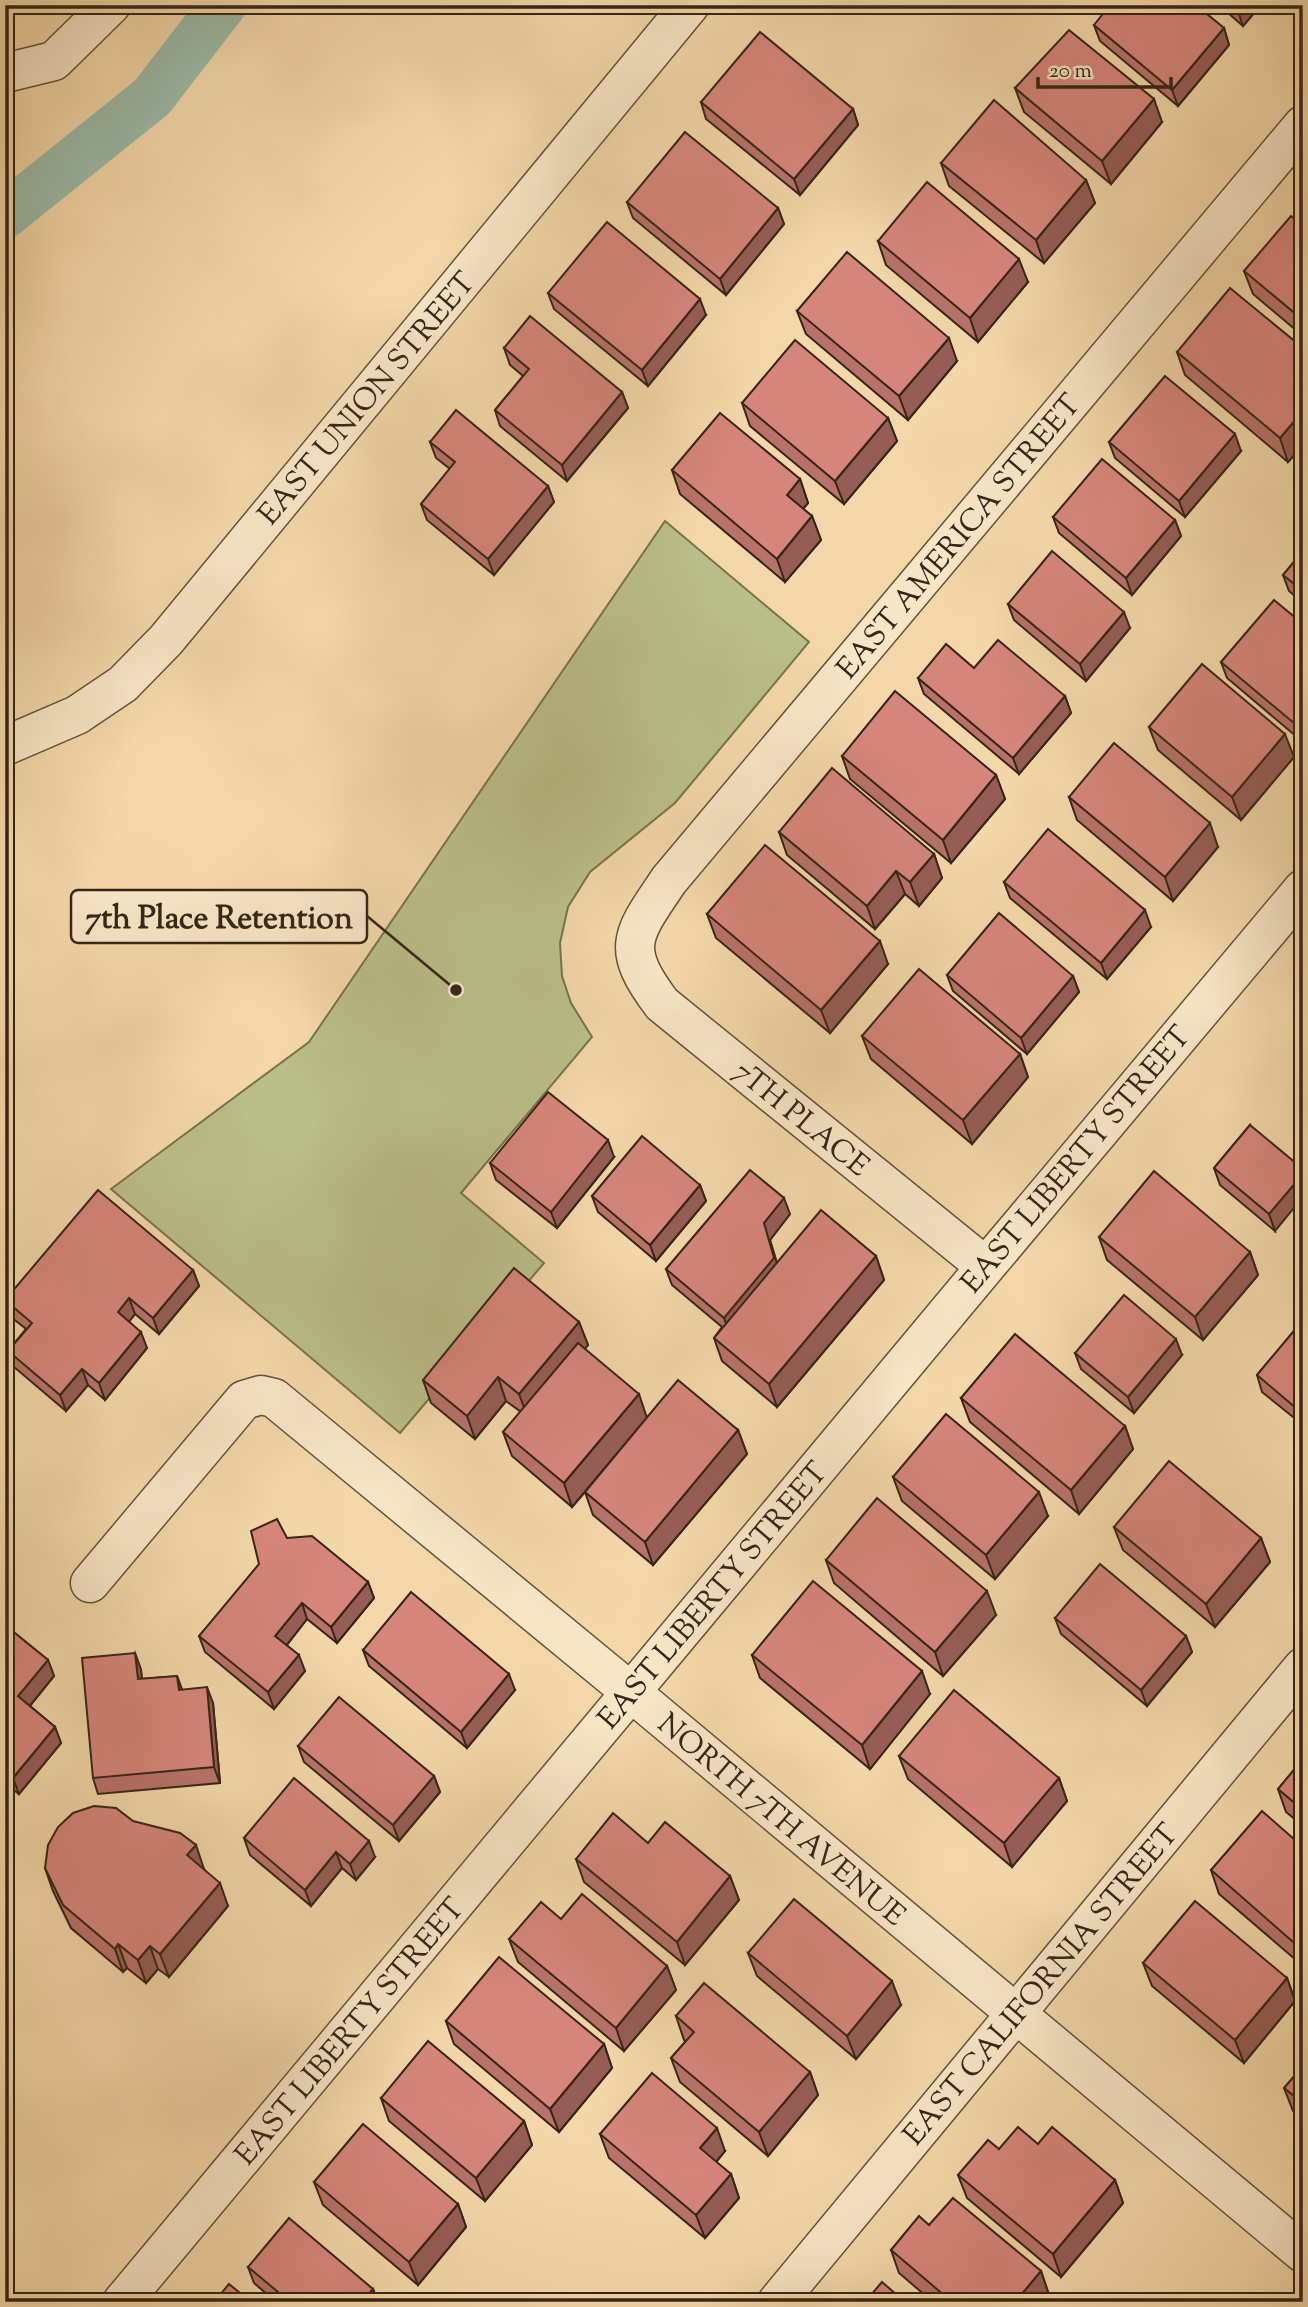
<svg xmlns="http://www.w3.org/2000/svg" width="1308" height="2307" viewBox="0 0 1308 2307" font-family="'Sorts Mill Goudy',serif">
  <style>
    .green { fill: #babe88; stroke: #78724f; stroke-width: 2 }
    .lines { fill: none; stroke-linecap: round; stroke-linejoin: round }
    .canal { stroke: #9bbaa7; stroke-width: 47 }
    .street-casing { stroke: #65523a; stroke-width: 41 }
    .street { stroke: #f7e5c6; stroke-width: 38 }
    .wall { fill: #b8726a; stroke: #362516; stroke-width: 2 }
    .shaded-wall { fill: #965d56; stroke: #362516; stroke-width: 2 }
    .building { fill: #d6857b; stroke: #362516; stroke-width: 2 }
    .labels { text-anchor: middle; stroke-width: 5; stroke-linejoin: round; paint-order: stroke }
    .street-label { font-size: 30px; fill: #362516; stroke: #f7e5c6 }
    .leader { fill: none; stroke: #362516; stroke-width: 2.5 }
    .callout-dot { fill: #362516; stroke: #f7e5c6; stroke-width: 2.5 }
    .callout { fill: #f7e5c6; stroke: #362516; stroke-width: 2.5 }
    .callout-label { font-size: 32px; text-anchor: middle; font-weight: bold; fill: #362516 }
  </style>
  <rect width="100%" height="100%" fill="#f3d7a8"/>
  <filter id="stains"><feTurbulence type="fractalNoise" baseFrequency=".00286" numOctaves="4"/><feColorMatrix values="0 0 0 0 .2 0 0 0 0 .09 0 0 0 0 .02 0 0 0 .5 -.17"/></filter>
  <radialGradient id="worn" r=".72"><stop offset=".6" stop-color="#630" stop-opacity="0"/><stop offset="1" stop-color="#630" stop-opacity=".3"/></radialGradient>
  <path class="green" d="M665,521L809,642L675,803L590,872L568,907L560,943L562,976L571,1003L592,1037L461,1193L544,1263L400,1433L111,1189L309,1042Z"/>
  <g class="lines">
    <path class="canal" d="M5,215L152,97L223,5"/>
    <defs>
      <g id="street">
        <path d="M5,73L54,61L111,5"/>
        <path d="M5,746L77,715L123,684L166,640L690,5"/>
        <path d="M985,1266L662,1004C619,947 632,935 669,880L1303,125"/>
        <path d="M90,1583L244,1400L261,1395L274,1398L632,1693L1303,2253"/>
        <path d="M122,2302C516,1831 907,1358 1303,889"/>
        <path d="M777,2302L1303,1667"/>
      </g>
    </defs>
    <use href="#street" class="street-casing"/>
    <use href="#street" class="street"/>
  </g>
  <g class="wall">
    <path d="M1219,5H1261L1243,26Z"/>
    <path d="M1094,25L1224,28L1229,45L1178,106L1100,41Z"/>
    <path d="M1015,88L1162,122L1111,184L1024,112Z"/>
    <path d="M701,102L853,109L858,125L800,195L706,119Z"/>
    <path d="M941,163L1086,180L1095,203L1044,263L949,186Z"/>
    <path d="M627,202L778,208L784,224L726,295L633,218Z"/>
    <path d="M1303,226V336L1253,294L1244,271Z"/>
    <path d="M878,241L1028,282L978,342L886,265Z"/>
    <path d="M548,293L706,315L648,386L554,309Z"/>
    <path d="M797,311L957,361L908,420L806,334Z"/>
    <path d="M504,348L622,392L628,408L567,481L500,426L495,410L523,376L510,365Z"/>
    <path d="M1303,348V445L1288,462L1185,375L1177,352Z"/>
    <path d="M742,403L888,418L897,441L844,504L750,426Z"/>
    <path d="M430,442L548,486L554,502L494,575L427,520L421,504L450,469L436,458Z"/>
    <path d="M1109,442L1241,451L1185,517L1115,458Z"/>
    <path d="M672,470L800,479L808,503L803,509L812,516L821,540L785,582L680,494Z"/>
    <path d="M1053,517L1175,520L1181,536L1132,595L1059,533Z"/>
    <path d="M1303,551V603L1289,591L1283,575Z"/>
    <path d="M1008,604L1130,628L1086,681L1014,620Z"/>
    <path d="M1303,624V742L1227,678L1221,662Z"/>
    <path d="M974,668L1065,696L1071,713L1019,774L924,694L918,678Z"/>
    <path d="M1149,727L1294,757L1241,820L1158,750Z"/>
    <path d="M842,756L996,775L1005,799L951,863L850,779Z"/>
    <path d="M1069,797L1218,847L1173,901L1077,820Z"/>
    <path d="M779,832L934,854L942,878L919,906L905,894L875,929L787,855Z"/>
    <path d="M1004,882L1151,927L1107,979L1010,898Z"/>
    <path d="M707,914L888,964L830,1033L716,938Z"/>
    <path d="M947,975L1073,976L1079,992L1027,1054L953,991Z"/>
    <path d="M862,1036L1020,1054L1028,1077L972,1144L871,1059Z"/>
    <path d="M1250,1125L1275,1231L1220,1185L1214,1168Z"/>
    <path d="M614,1157L557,1228L496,1180L490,1163Z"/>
    <path d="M700,1185L706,1201L656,1261L598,1212L592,1196Z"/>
    <path d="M790,1214L770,1240L777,1263L876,1256L884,1280L777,1407L722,1361L714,1338L722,1327L672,1285L666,1269Z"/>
    <path d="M1099,1237L1250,1252L1258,1275L1203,1340L1107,1260Z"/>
    <path d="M193,1270L199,1286L159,1334L135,1314L129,1321L147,1348L105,1400L88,1385L66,1411L14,1367L8,1351L26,1329L11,1317L5,1301Z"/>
    <path d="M1303,1320V1425L1262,1392L1257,1375Z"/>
    <path d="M579,1322L588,1345L584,1349L647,1417L738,1430L747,1454L653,1565L593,1515L585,1492L572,1507L512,1456L503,1432L521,1412L506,1401L475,1439L431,1403L423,1380Z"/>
    <path d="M1075,1353L1182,1355L1134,1413L1081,1369Z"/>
    <path d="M961,1398L1125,1426L1133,1449L1079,1514L970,1422Z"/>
    <path d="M893,1477L1048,1516L995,1579L902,1501Z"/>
    <path d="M1114,1527L1261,1538L1270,1562L1215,1627L1123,1550Z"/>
    <path d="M287,1538L368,1582L374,1598L337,1643L307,1619L287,1645L305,1671L274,1709L205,1652L199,1636Z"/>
    <path d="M826,1560L996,1615L943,1676L834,1583Z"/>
    <path d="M1055,1618L1186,1636L1192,1652L1147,1706L1061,1634Z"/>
    <path d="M5,1625L48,1660L54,1676L30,1706L55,1727L61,1743L19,1794L5,1783Z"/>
    <path d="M363,1650L515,1690L467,1748L369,1666Z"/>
    <path d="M135,1653L141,1670L142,1679L177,1676L182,1690L213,1703L220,1783L98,1794L93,1778Z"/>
    <path d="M752,1655L930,1694L870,1769L760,1678Z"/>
    <path d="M298,1746L434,1776L440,1792L399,1841L304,1762Z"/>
    <path d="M899,1756L1059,1778L1067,1801L1012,1867L908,1779Z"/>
    <path d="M1303,1759V1826L1286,1812L1278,1789Z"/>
    <path d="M244,1838L375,1857L356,1880L342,1868L311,1906L250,1855Z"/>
    <path d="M648,1843L730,1876L739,1900L685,1965L584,1882L576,1859Z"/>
    <path d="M1303,1847V1966L1219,1894L1211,1870Z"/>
    <path d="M45,1868L204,1869L228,1906L169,1977L158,1969L146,1983L127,1968L123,1972L71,1928L53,1891Z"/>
    <path d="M561,1919L667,1966L676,1990L624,2051L518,1962L509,1939Z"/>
    <path d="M748,1953L901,2005L856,2059L757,1976Z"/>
    <path d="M1143,1963L1287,1978L1295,2001L1244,2063L1152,1986Z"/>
    <path d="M676,2016L810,2072L818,2095L768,2156L680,2082L671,2058L686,2041L684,2040Z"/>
    <path d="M446,2021L604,2044L612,2068L559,2132L454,2044Z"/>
    <path d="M1303,2066V2119L1293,2111L1284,2088Z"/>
    <path d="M381,2098L524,2121L532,2145L485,2201L389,2121Z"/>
    <path d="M600,2134L725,2151L716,2162L731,2174L739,2198L705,2238L609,2158Z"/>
    <path d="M1038,2144L1115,2180L1123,2203L1061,2277L967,2198L958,2175Z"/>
    <path d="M314,2182L458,2204L466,2227L418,2285L323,2205Z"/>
    <path d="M929,2225L1041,2271L1049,2295L1043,2302H933L899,2273L891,2250Z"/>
    <path d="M248,2267L373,2289L378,2302H276L254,2283Z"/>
  </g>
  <g class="shaded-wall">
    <path d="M1236,5H1261L1243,26Z"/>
    <path d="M1224,28L1229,45L1178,106L1172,90Z"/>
    <path d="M1154,99L1162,122L1111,184L1102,161Z"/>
    <path d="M853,109L858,125L800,195L794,179Z"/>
    <path d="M1086,180L1095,203L1044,263L1036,240Z"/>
    <path d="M778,208L784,224L726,295L720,279Z"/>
    <path d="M1019,259L1028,282L978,342L970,318Z"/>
    <path d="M700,299L706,315L648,386L642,370Z"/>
    <path d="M949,338L957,361L908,420L899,396Z"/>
    <path d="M622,392L628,408L567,481L562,465Z"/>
    <path d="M1303,411V445L1288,462L1280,438Z"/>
    <path d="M888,418L897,441L844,504L835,481Z"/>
    <path d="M1235,434L1241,451L1185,517L1179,501Z"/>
    <path d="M800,479L808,503L795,518L787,495Z"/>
    <path d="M548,486L554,502L494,575L488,559Z"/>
    <path d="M812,516L821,540L785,582L777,559Z"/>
    <path d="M1175,520L1181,536L1132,595L1126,578Z"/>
    <path d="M1124,612L1130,628L1086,681L1080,664Z"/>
    <path d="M1065,696L1071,713L1019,774L1013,758Z"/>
    <path d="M1285,734L1294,757L1241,820L1232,797Z"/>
    <path d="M996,775L1005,799L951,863L943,840Z"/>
    <path d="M1210,823L1218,847L1173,901L1165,877Z"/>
    <path d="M934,854L942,878L919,906L910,882Z"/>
    <path d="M896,871L905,894L875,929L867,906Z"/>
    <path d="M1145,910L1151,927L1107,979L1101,963Z"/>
    <path d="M880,941L888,964L830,1033L821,1010Z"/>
    <path d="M1073,976L1079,992L1027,1054L1021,1038Z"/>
    <path d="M1020,1054L1028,1077L972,1144L963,1120Z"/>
    <path d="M608,1140L614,1157L557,1228L551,1212Z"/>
    <path d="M1303,1174V1197L1275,1231L1269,1214Z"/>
    <path d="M700,1185L706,1201L656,1261L650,1245Z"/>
    <path d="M784,1198L790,1214L770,1240L780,1274L730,1334L724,1318L764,1223Z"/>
    <path d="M1250,1252L1258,1275L1203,1340L1195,1317Z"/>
    <path d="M876,1256L884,1280L777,1407L769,1384Z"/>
    <path d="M193,1270L199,1286L159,1334L153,1318Z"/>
    <path d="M129,1298L135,1314L124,1328L118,1312Z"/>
    <path d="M579,1322L588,1345L528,1418L519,1394Z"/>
    <path d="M141,1332L147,1348L105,1400L99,1383Z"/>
    <path d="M1176,1339L1182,1355L1134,1413L1128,1397Z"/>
    <path d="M82,1369L88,1385L66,1411L60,1395Z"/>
    <path d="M498,1377L506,1401L475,1439L467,1416Z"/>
    <path d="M639,1394L647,1418L572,1507L564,1483Z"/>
    <path d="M1125,1426L1133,1449L1079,1514L1071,1490Z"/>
    <path d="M738,1430L747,1454L653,1565L645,1542Z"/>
    <path d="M1039,1492L1048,1516L995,1579L986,1555Z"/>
    <path d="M1261,1538L1270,1562L1215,1627L1206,1604Z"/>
    <path d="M368,1582L374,1598L337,1643L331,1627Z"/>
    <path d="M987,1591L996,1615L943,1676L935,1652Z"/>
    <path d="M302,1603L307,1619L281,1652L275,1636Z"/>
    <path d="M1186,1636L1192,1652L1147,1706L1141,1690Z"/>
    <path d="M135,1653L141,1670L143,1695L138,1679Z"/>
    <path d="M299,1655L305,1671L274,1709L268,1692Z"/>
    <path d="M48,1660L54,1676L24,1713L18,1696Z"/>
    <path d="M922,1671L930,1694L870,1769L862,1745Z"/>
    <path d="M509,1674L515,1690L467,1748L461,1732Z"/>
    <path d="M177,1676L183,1692L179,1690Z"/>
    <path d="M207,1687L213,1703L220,1783L214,1767Z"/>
    <path d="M55,1727L61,1743L19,1794L13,1778Z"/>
    <path d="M434,1776L440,1792L399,1841L393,1825Z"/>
    <path d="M1059,1778L1067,1801L1012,1867L1004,1843Z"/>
    <path d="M369,1841L375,1857L356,1880L350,1864Z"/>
    <path d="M196,1845L204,1869L196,1879L187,1855Z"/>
    <path d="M336,1852L342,1868L311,1906L305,1890Z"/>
    <path d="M730,1876L739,1900L685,1965L677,1942Z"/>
    <path d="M220,1883L228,1906L169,1977L160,1954Z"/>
    <path d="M118,1944L127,1968L123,1972L115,1949Z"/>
    <path d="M150,1946L158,1969L146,1983L138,1960Z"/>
    <path d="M667,1966L676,1990L624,2051L616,2028Z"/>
    <path d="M1287,1978L1295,2001L1244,2063L1235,2040Z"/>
    <path d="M892,1981L901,2005L856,2059L847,2036Z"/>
    <path d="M604,2044L612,2068L559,2132L550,2109Z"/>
    <path d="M810,2072L818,2095L768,2156L759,2132Z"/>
    <path d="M524,2121L532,2145L485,2201L476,2178Z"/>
    <path d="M717,2128L725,2151L708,2172L700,2148Z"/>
    <path d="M731,2174L739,2198L705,2238L696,2215Z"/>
    <path d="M1115,2180L1123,2203L1061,2277L1053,2254Z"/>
    <path d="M458,2204L466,2227L418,2285L409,2262Z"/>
    <path d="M1041,2271L1049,2295L1043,2302H1015Z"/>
    <path d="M373,2289L378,2302H362Z"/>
  </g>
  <g class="building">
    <path d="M1110,5H1196L1224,28L1172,90L1094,25Z"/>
    <path d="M1069,30L1154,99L1102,161L1015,88Z"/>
    <path d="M760,32L853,109L794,179L701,102Z"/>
    <path d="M994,100L1086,180L1036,240L941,163Z"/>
    <path d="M685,132L778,208L720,279L627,202Z"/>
    <path d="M927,182L1019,259L970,318L878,241Z"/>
    <path d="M1291,216L1303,226V320L1244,271Z"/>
    <path d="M607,222L700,299L642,370L548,293Z"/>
    <path d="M847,252L949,338L899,396L797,311Z"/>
    <path d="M1230,288L1303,348V411L1280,438L1177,352Z"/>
    <path d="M530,316L622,392L562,465L495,410L529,369L504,348Z"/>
    <path d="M795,340L888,418L835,481L742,403Z"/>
    <path d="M1165,376L1235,434L1179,501L1109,442Z"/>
    <path d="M456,410L548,486L488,559L421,504L455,462L430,442Z"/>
    <path d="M720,413L800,479L787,495L812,516L777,559L672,470Z"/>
    <path d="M1102,459L1175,520L1126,578L1053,517Z"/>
    <path d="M1052,551L1124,612L1080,664L1008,604Z"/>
    <path d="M1303,551V591L1283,575Z"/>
    <path d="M1274,600L1303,624V727L1301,729L1221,662Z"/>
    <path d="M998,640L1065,696L1013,758L918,678L946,644L974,668Z"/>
    <path d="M1202,664L1285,734L1232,797L1149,727Z"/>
    <path d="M895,691L996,775L943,840L842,756Z"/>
    <path d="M1114,743L1210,823L1165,877L1069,797Z"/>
    <path d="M832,768L934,854L910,882L896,871L867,906L779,832Z"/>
    <path d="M1048,829L1145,910L1101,963L1004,882Z"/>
    <path d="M765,845L880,941L821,1010L707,914Z"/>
    <path d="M999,913L1073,976L1021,1038L947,975Z"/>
    <path d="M919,969L1020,1054L963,1120L862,1036Z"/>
    <path d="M548,1092L608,1140L551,1212L490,1163Z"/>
    <path d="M1250,1125L1303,1169V1174L1269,1214L1214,1168Z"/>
    <path d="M642,1136L700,1185L650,1245L592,1196Z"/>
    <path d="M750,1170L784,1198L764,1223L774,1258L724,1318L666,1269Z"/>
    <path d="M1154,1171L1250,1252L1195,1317L1099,1237Z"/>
    <path d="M98,1190L193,1270L153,1318L129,1298L118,1312L141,1332L99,1383L82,1369L60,1395L8,1351L32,1323L5,1300Z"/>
    <path d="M821,1210L876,1256L769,1384L714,1338Z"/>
    <path d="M514,1268L579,1322L519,1394L498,1377L467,1416L423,1380Z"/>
    <path d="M1124,1295L1176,1339L1128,1397L1075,1353Z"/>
    <path d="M1303,1320V1414L1257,1375Z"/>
    <path d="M1015,1334L1125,1426L1071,1490L961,1398Z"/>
    <path d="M578,1343L639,1394L564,1483L503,1432Z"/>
    <path d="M678,1380L738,1430L645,1542L585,1492Z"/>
    <path d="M946,1414L1039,1492L986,1555L893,1477Z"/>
    <path d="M1169,1461L1261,1538L1206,1604L1114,1527Z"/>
    <path d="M877,1498L987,1591L935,1652L826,1560Z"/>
    <path d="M277,1519L287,1538L312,1536L368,1582L331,1627L302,1603L275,1636L299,1655L268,1692L199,1636L259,1564L251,1531Z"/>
    <path d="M1100,1564L1186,1636L1141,1690L1055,1618Z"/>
    <path d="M813,1581L922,1671L862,1745L752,1655Z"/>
    <path d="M411,1592L509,1674L461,1732L363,1650Z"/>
    <path d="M5,1625L48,1660L18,1696L55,1727L13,1778L5,1771Z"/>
    <path d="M135,1653L138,1679L177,1676L179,1690L207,1687L214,1767L93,1778L82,1658Z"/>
    <path d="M954,1690L1059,1778L1004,1843L899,1756Z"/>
    <path d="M339,1697L434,1776L393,1825L298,1746Z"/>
    <path d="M1303,1759V1810L1278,1789Z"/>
    <path d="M294,1778L369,1841L350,1864L336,1852L305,1890L244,1838Z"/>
    <path d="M94,1806L116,1808L133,1821L180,1833L196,1845L187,1855L220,1883L160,1954L150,1946L138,1960L118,1944L115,1949L63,1905L45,1868L48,1845L58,1827L73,1813Z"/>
    <path d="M1262,1811L1303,1847V1944L1300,1948L1211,1870Z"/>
    <path d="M613,1813L648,1843L665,1822L730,1876L677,1942L576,1859Z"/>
    <path d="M582,1894L667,1966L616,2028L509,1939L541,1902L561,1919Z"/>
    <path d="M794,1899L892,1981L847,2036L748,1953Z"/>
    <path d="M1195,1901L1287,1978L1235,2040L1143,1963Z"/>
    <path d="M499,1957L604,2044L550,2109L446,2021Z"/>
    <path d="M704,1983L810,2072L759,2132L671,2058L694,2032L676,2016Z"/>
    <path d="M428,2041L524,2121L476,2178L381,2098Z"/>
    <path d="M1303,2066V2103L1284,2088Z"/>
    <path d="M652,2073L717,2128L700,2148L731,2174L696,2215L600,2134Z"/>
    <path d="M363,2124L458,2204L409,2262L314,2182Z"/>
    <path d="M1018,2127L1038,2144L1052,2127L1115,2180L1053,2254L958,2175L988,2140L999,2149Z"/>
    <path d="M953,2198L1041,2271L1015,2302H952L891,2250L919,2216L929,2225Z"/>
    <path d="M289,2218L373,2289L362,2302H290L248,2267Z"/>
    <path d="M882,2282L905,2302H865Z"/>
    <path d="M229,2284L251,2302H214Z"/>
  </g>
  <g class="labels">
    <g class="street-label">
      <text transform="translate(366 398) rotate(-50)" y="10">EAST UNION STREET</text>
      <text transform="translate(958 536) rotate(-50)" y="10">EAST AMERICA STREET</text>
      <text transform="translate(802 1118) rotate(39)" y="10">7TH PLACE</text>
      <text transform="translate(1075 1159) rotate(-50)" y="10">EAST LIBERTY STREET</text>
      <text transform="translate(712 1595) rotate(-50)" y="10">EAST LIBERTY STREET</text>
      <text transform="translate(782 1819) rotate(40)" y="10">NORTH 7TH AVENUE</text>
      <text transform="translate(1040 1984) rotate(-50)" y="10">EAST CALIFORNIA STREET</text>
      <text transform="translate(349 2031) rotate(-50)" y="10">EAST LIBERTY STREET</text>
    </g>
  </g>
  <path class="leader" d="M456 990L367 916"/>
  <circle class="callout-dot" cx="456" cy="990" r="7"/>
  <rect class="callout" x="71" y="890" width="296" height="53" rx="7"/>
  <g class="callout-label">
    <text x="219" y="928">7th Place Retention</text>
  </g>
  <rect width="1308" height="2307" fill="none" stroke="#f3d7a8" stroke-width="28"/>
  <rect x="7" y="7" width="1294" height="2293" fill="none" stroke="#362516" stroke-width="3.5"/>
  <rect x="14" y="14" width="1280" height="2279" fill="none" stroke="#362516" stroke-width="2"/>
  <path d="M1038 77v10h133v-10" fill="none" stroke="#362516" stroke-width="3.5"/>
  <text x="1049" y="77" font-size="21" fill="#362516" stroke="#f7e5c6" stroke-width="5" paint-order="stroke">20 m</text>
  <rect width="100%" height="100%" filter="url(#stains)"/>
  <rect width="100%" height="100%" fill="url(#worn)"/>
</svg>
